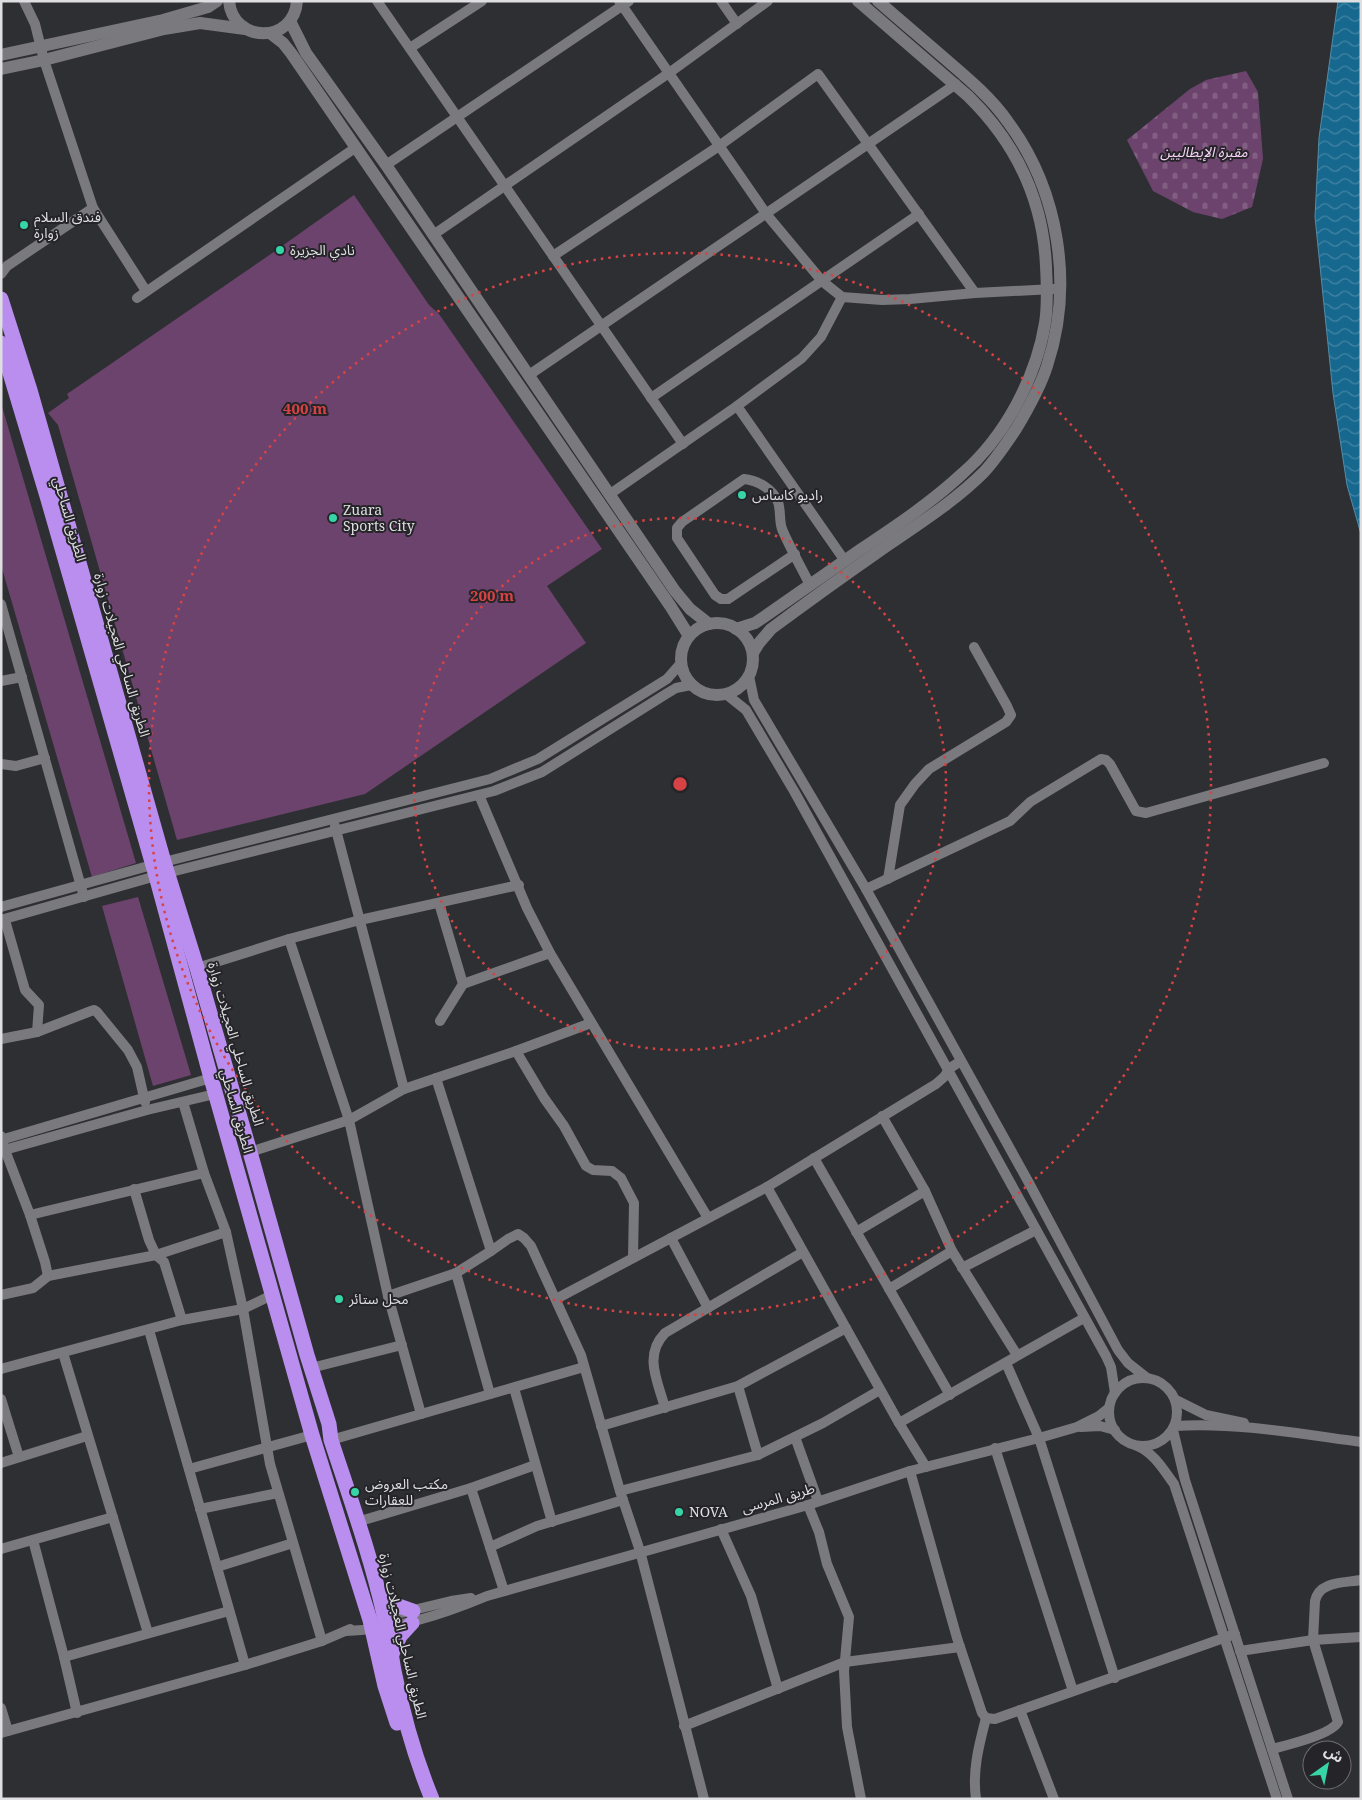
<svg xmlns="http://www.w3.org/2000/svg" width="1362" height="1800" viewBox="0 0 1362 1800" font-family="'Noto Serif','Noto Sans Arabic',serif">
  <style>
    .cemetery { fill: url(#cemetery-stones) }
    .garden { fill: #6c436d }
    .water { fill: url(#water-waves); stroke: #538ca8 }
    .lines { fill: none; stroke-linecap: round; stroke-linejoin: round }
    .street { stroke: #79797e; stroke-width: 10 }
    .secondary { stroke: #79797e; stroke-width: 12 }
    .highway { stroke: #ba8eef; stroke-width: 15 }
    .ring { fill: none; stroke: #d74344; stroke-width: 2.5; stroke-dasharray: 2.5 5 }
    .poi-dot { fill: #36d4a7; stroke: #252529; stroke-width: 2 }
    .labels { text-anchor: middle; stroke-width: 4; stroke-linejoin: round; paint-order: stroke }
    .park-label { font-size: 14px; font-style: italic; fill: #f8d4f7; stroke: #252529 }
    .poi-label { font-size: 14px; fill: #dfdfe2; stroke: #252529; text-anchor: start }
    .street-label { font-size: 14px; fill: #dfdfe2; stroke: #252529 }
    .centre { fill: #d74344; stroke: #252529; stroke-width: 2.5 }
    .ring-label { font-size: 15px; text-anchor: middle; font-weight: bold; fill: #d74344; stroke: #252529; stroke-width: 4; stroke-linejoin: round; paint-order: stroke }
  </style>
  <defs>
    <pattern id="cemetery-stones" width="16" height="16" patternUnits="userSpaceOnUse" patternTransform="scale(1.25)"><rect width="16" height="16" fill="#6c436d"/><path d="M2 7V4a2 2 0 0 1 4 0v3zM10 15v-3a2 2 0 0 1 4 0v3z" fill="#815e82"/></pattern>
    <pattern id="water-waves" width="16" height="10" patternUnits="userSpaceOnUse" patternTransform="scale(1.25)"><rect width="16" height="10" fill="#17688f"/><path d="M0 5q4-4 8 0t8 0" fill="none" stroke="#4384a4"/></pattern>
  </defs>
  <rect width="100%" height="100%" fill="#2e2f33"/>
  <path class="cemetery" d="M1246,71L1258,92L1263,159L1252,207L1222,219L1193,212L1153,191L1127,140L1190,89L1206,80Z"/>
  <g class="garden">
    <path d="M354,195L429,305L439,314L602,549L547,586L586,643L365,794L177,840L58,425L48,413L69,398L67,394L268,256Z"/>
    <path d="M1,403L136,863L92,877L1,565Z"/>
    <path d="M138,897L191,1075L153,1086L102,906Z"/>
  </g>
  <path class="water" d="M1338,1H1361V534L1347,485L1333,393L1315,217L1319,138Z"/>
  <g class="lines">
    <g class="street">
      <path d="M24,1L35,24L44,60L93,208L146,291"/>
      <path d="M377,1L683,444"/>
      <path d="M619,1L767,215L822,281L842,297L882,300L910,299L975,293L1054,289"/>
      <path d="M721,1L737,24"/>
      <path d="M410,48L482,1"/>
      <path d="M386,165L629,1"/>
      <path d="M433,235L669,73L768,1"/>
      <path d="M553,256L719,146L818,74L975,293"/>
      <path d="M1,274L7,266L93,208"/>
      <path d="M137,298L355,148"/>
      <path d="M529,375L956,84"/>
      <path d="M651,398L919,214"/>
      <path d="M737,406L845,561"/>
      <path d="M610,494L737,406L802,358L821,337L842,297"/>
      <path d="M795,554L728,599H721L715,595L677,538V528L682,522L744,479C757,480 773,489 778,502C781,510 779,521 782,529C790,548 801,567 810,585"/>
      <path d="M1,604L84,897"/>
      <path d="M749,676L754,700L866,889L1029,1183L1118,1350L1128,1363L1147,1378"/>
      <path d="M1,681L22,677"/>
      <path d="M726,694L746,710L794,791L1106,1356L1111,1367L1115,1393"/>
      <path d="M1,764L16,766L45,758"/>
      <path d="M479,795L527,908L550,953L708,1218"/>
      <path d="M335,826L404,1089"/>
      <path d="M164,862L490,779L538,759L667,679L681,663"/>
      <path d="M167,873L494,791L542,772L666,694L676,688L691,685"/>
      <path d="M888,879L900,805L915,784L929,769L1006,722L1011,715L1007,706L974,647"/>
      <path d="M866,889L1010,821L1030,802L1101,759L1106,760L1110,764L1136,811L1146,813L1324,763"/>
      <path d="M439,903L463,984L440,1021"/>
      <path d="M1,907L152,865"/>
      <path d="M1,920L156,876"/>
      <path d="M289,939L349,1120L388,1296L421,1414"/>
      <path d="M197,968L289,939L360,920L519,885"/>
      <path d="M463,984L550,953"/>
      <path d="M37,1032L91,1011L94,1010L97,1012L128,1050L137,1067L145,1102"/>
      <path d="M1,1039L37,1032L39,1005L25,990L5,920"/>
      <path d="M516,1051L544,1098L564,1126L586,1166L593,1170L612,1171L621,1178L634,1203L633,1258"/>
      <path d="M436,1078L491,1251"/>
      <path d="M183,1102L204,1173L226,1232L243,1309L270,1464L322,1641"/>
      <path d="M882,1116L925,1191L952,1251L1017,1355"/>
      <path d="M1,1136L5,1150L30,1215L204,1173"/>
      <path d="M1,1140L211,1078"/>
      <path d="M1,1151L147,1110L215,1094"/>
      <path d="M250,1152L349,1120L404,1089L516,1051L591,1023"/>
      <path d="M814,1158L950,1395"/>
      <path d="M767,1187L899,1423L926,1467"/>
      <path d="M134,1189L149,1240L156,1255L164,1262L182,1320"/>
      <path d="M30,1215L45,1262L48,1276"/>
      <path d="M856,1232L925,1191"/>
      <path d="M671,1238L708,1308"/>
      <path d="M962,1268L1036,1230"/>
      <path d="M456,1273L490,1394"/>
      <path d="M889,1289L952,1251"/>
      <path d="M1,1295L33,1288L48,1276L156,1255L226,1232"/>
      <path d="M388,1296L456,1273L491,1251L508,1239L518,1234L524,1238L531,1246L581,1355L620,1491L640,1551L704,1799"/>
      <path d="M556,1299L767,1187L936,1084L944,1077L950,1068L961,1061"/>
      <path d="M149,1330L245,1665"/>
      <path d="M63,1353L148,1633"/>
      <path d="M1006,1363L1039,1438L1115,1678"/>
      <path d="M311,1368L402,1345"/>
      <path d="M1,1369L182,1320L243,1309L272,1295"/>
      <circle cx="1143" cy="1412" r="34"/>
      <path d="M738,1386L758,1455"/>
      <path d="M514,1388L552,1522"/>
      <path d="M1,1399L19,1457"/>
      <path d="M1176,1400L1206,1415L1244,1423"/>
      <path d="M665,1408C658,1381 643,1356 665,1333L803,1252"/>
      <path d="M899,1423L1084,1318"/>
      <path d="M601,1426L738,1386L846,1328"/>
      <path d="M1175,1426C1235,1422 1301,1434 1361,1442"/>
      <path d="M1081,1427L1100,1426L1115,1430"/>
      <path d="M1173,1430L1185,1480L1288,1799"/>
      <path d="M795,1437L818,1501"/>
      <path d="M331,1440L584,1367"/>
      <path d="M1137,1446C1154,1453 1163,1469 1174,1484L1277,1799"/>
      <path d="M995,1448L1073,1691"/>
      <path d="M1,1463L87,1436"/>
      <path d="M189,1469L312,1435"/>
      <path d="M910,1471L957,1638L982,1713L986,1718L995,1719L1235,1634"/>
      <path d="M471,1488L504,1591"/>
      <path d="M620,1491L758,1455L823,1423L880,1390"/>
      <path d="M808,1505L819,1532L827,1564L849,1617L844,1671L847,1727L861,1799"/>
      <path d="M200,1509L278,1493"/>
      <path d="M357,1522L471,1488L535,1465"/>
      <path d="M721,1529L751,1596L778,1689"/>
      <path d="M33,1540L64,1657"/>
      <path d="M490,1547L537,1526L623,1500"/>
      <path d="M1,1549L113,1517"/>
      <path d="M217,1567L293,1543"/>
      <path d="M380,1618L451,1601L471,1598"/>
      <path d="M346,1631C397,1629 439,1616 487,1596L808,1505L910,1471L1039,1438L1077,1427L1099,1416L1109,1408"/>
      <path d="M1240,1651L1313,1640L1361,1637"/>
      <path d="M1,1708L8,1731"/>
      <path d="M1020,1710L1054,1799"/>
      <path d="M77,1713L64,1657L229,1611"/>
      <path d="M684,1726L845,1662L960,1647"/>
      <path d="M1,1733L245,1665L322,1641L350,1629"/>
      <path d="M1272,1749C1287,1745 1331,1735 1338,1722L1313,1640L1315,1601C1319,1581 1344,1583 1361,1580"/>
      <path d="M976,1799C972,1771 979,1745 986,1718"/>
    </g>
    <g class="secondary">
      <path d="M229,1C233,44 294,44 297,1"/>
      <path d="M290,21L306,53L386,165L675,591L690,609L709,624"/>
      <path d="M270,33L283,43L291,53L671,607L689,636"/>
      <path d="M1,55L163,20L208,7L217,1"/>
      <path d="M1,69L44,60L164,29L200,23L245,29"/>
      <circle cx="717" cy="659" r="36"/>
      <path d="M736,629L755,623L764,617C796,595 828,572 860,550C896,526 932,502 963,473C1005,436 1036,378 1045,323C1048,305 1047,285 1046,266C1043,199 1016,143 968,96L858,1"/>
      <path d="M753,653L759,643L771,629C806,603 842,577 878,552C914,527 953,503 984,472C996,459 1006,444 1016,429C1028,409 1040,388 1047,366C1074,285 1059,191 1008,122C992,99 971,81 950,63C926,42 902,22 878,1"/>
    </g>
    <g class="highway">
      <path d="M1,299L30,390L164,862L197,968L250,1152L307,1355L329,1424L331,1440C350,1498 371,1556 384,1615C388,1634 391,1653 394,1671C403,1715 415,1758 432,1799"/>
      <path d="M1,343L47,496L156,876L211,1078L312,1435L370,1620L385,1686L397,1723"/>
      <path d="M378,1590L393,1604L413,1611"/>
      <path d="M392,1654L400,1636L412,1623"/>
    </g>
  </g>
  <g class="ring">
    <circle cx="680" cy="784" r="266"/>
    <circle cx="680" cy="784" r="531"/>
  </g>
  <g class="poi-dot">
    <circle cx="24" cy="225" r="5"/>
    <circle cx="280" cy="250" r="5"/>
    <circle cx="742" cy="495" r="5"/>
    <circle cx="333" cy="518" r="5"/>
    <circle cx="339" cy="1299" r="5"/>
    <circle cx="355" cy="1492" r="5"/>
    <circle cx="679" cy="1512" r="5"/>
  </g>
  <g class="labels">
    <g class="park-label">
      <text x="1204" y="157">مقبرة الإيطاليين</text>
    </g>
    <g class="poi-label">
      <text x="34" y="222">فندق السلام<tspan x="34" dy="16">زوارة</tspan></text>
      <text x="290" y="255">نادي الجزيرة</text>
      <text x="752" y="500">راديو كاساس</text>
      <text x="343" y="515">Zuara<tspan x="343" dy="16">Sports City</tspan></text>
      <text x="349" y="1304">محل ستائر</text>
      <text x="365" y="1489">مكتب العروض<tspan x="365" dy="16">للعقارات</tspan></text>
      <text x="689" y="1517">NOVA</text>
    </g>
    <g class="street-label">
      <text transform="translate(70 519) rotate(74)" y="5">الطريق الساحلي</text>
      <text transform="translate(122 655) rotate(74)" y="5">الطريق الساحلي العجيلات زوارة</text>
      <text transform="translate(236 1044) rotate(74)" y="5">الطريق الساحلي العجيلات زوارة</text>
      <text transform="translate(237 1111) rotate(74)" y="5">الطريق الساحلي</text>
      <text transform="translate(778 1498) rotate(-16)" y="5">طريق المرسى</text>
      <text transform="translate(403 1636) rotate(77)" y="5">الطريق الساحلي العجيلات زوارة</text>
    </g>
  </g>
  <circle cx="680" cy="784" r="8" class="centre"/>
  <g class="ring-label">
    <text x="305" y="414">400 m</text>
    <text x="492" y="601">200 m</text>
  </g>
  <rect width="1362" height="1800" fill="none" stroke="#dfdfe2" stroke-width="5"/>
  <g transform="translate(1327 1765) rotate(33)"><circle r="24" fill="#252529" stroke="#6f6f73"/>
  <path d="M0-4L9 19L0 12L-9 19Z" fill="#36d4a7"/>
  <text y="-8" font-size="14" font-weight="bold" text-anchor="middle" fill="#dfdfe2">ش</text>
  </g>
</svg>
